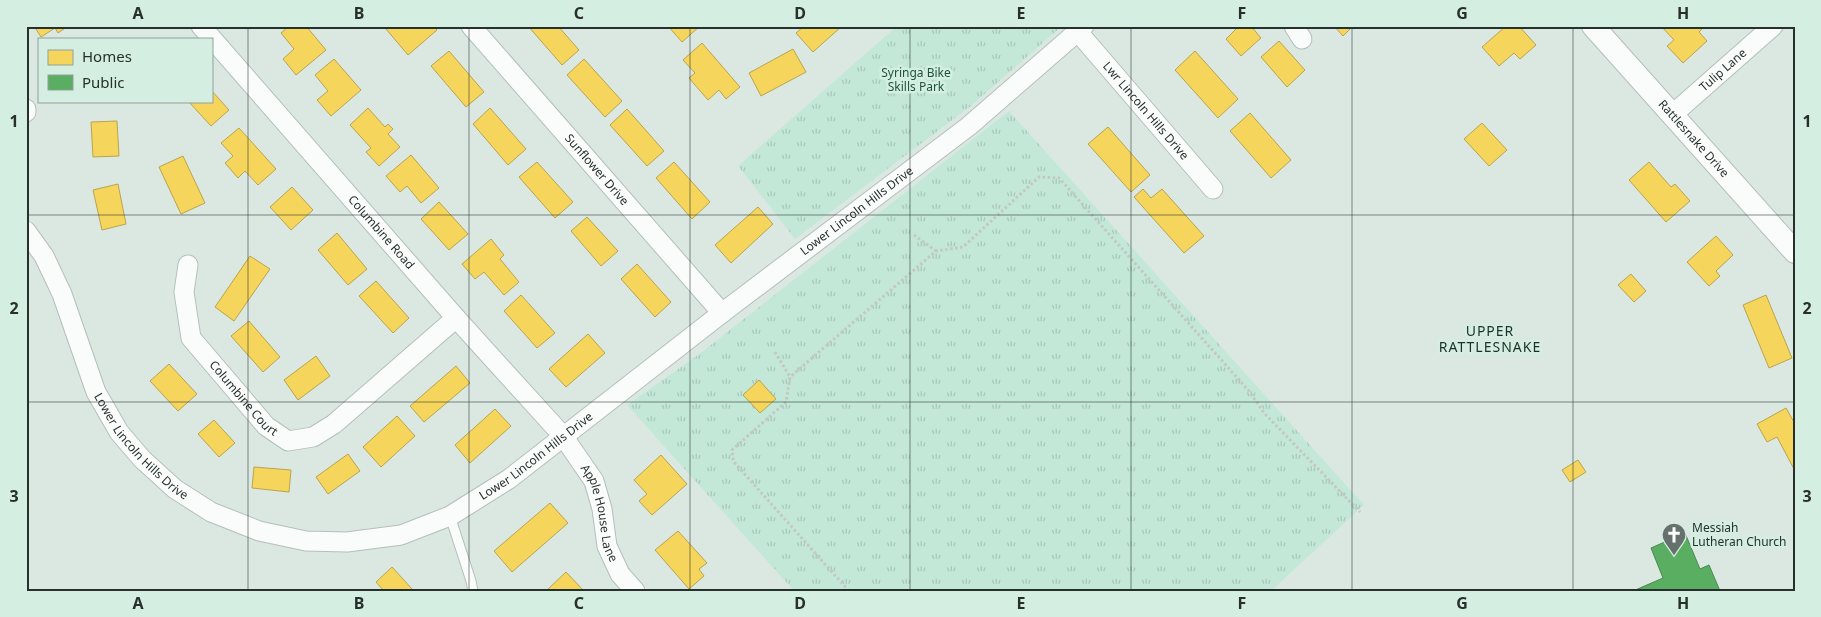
<svg xmlns="http://www.w3.org/2000/svg" width="1821" height="617" viewBox="0 0 1821 617" font-family="'Noto Sans',sans-serif">
  <style>
    .park { fill: url(#park-tufts) }
    .homes { fill: #f6d55c; stroke: #b8a44e }
    .public { fill: #5aae61; stroke: #4b8851 }
    .lines { fill: none; stroke-linecap: round; stroke-linejoin: round }
    .service-casing { stroke: #b4bfba; stroke-width: 11 }
    .minor-casing { stroke: #b4bfba; stroke-width: 21 }
    .tertiary-casing { stroke: #b4bfba; stroke-width: 24 }
    .path { stroke: #c3c7c6; stroke-width: 3; stroke-dasharray: 2.5 2.5; stroke-linecap: butt }
    .service { stroke: #fafcfb; stroke-width: 9 }
    .minor { stroke: #fafcfb; stroke-width: 19 }
    .tertiary { stroke: #fafcfb; stroke-width: 22 }
    .grid { fill: none; stroke: #27302c; stroke-width: 1; stroke-opacity: 0.55 }
    .labels { text-anchor: middle; stroke-width: 5; stroke-linejoin: round; paint-order: stroke }
    .street-label { font-size: 12px; fill: #27302c; stroke: #d5eee2 }
    .park-label { font-size: 12px; fill: #1d533f; stroke: #d5eee2 }
    .poi-label { font-size: 12px; fill: #27302c; stroke: #d5eee2; text-anchor: start }
    .neighbourhood-label { font-size: 14px; letter-spacing: 1px; fill: #1d3128; stroke: #d5eee2 }
    .neatline { fill: none; stroke: #27302c; stroke-width: 2 }
    .grid-label { font-size: 16px; text-anchor: middle; font-weight: bold; fill: #27302c }
  </style>
  <defs>
    <pattern id="park-tufts" width="24" height="20" patternUnits="userSpaceOnUse" patternTransform="scale(1.25)"><rect width="24" height="20" fill="#c3e8d8"/><path d="M3 7l-1-3M5 7V3M7 7l1-3M15 17l-1-3M17 17v-4M19 17l1-3" fill="none" stroke="#a8c7ba"/></pattern>
  </defs>
  <rect width="100%" height="100%" fill="#dbe8e2"/>
  <g class="park">
    <path d="M897,26H1062L972,105L795,239L738,166Z"/>
    <path d="M1009,111L1364,505L1271,591H794L627,405L698,355Z"/>
  </g>
  <g class="homes">
    <path d="M34,26H68L58,33L55,28L41,37Z"/>
    <path d="M289,26H306L326,50L296,75L283,59L294,49L281,33Z"/>
    <path d="M389,26H433L437,30L408,55L386,29Z"/>
    <path d="M528,26H558L579,50L562,65Z"/>
    <path d="M668,26H700L682,42Z"/>
    <path d="M804,26H842L813,52L796,33Z"/>
    <path d="M1239,26H1251L1261,38L1241,56L1226,39Z"/>
    <path d="M1334,26H1353L1343,36Z"/>
    <path d="M1506,26H1519L1536,45L1520,59L1514,53L1499,66L1482,47Z"/>
    <path d="M1661,26H1705L1699,32L1707,41L1683,63L1667,46L1674,40Z"/>
    <path d="M1279,41L1305,70L1287,87L1261,57Z"/>
    <path d="M702,43L740,87L726,99L719,90L708,100L689,78L695,73L683,60Z"/>
    <path d="M793,49L806,72L761,96L749,73Z"/>
    <path d="M449,51L484,92L466,107L431,66Z"/>
    <path d="M1195,51L1238,99L1218,118L1175,70Z"/>
    <path d="M334,59L361,90L331,116L317,100L328,91L315,75Z"/>
    <path d="M584,59L622,101L605,117L567,75Z"/>
    <path d="M211,90L229,110L211,126L188,101H211Z"/>
    <path d="M368,108L385,127L388,124L393,129L388,134L400,147L379,166L366,152L371,148L350,125Z"/>
    <path d="M490,108L526,149L508,165L473,124Z"/>
    <path d="M627,109L664,151L647,166L610,125Z"/>
    <path d="M1250,113L1291,160L1271,178L1230,131Z"/>
    <path d="M117,121L119,156L93,157L91,122Z"/>
    <path d="M1482,123L1507,150L1489,166L1464,139Z"/>
    <path d="M1108,127L1150,175L1131,192L1088,144Z"/>
    <path d="M239,128L276,169L258,185L245,171L238,178L225,163L233,156L221,143Z"/>
    <path d="M411,155L439,188L421,203L407,186L400,192L386,176Z"/>
    <path d="M183,156L205,203L181,214L159,167Z"/>
    <path d="M537,162L573,202L555,218L519,177Z"/>
    <path d="M674,162L710,202L692,219L656,178Z"/>
    <path d="M1649,162L1671,187L1675,184L1690,201L1666,222L1629,180Z"/>
    <path d="M118,184L126,224L102,230L93,190Z"/>
    <path d="M292,187L313,210L291,230L270,207Z"/>
    <path d="M1143,189L1151,198L1162,189L1204,236L1184,253L1134,197Z"/>
    <path d="M439,202L468,234L449,250L421,219Z"/>
    <path d="M758,207L773,224L731,263L715,245Z"/>
    <path d="M587,217L618,251L601,266L571,231Z"/>
    <path d="M337,233L367,269L348,285L318,250Z"/>
    <path d="M1716,236L1733,255L1716,271L1720,276L1709,286L1687,262Z"/>
    <path d="M491,239L504,255L500,259L519,282L504,295L484,272L475,279L462,264Z"/>
    <path d="M250,256L270,269L234,321L215,307Z"/>
    <path d="M637,264L671,302L655,317L621,279Z"/>
    <path d="M1631,274L1646,291L1634,302L1618,285Z"/>
    <path d="M376,281L409,318L393,333L359,296Z"/>
    <path d="M521,295L555,333L537,348L504,311Z"/>
    <path d="M1766,295L1792,358L1769,368L1743,305Z"/>
    <path d="M249,321L280,357L263,372L231,336Z"/>
    <path d="M588,334L605,353L566,387L549,369Z"/>
    <path d="M316,356L330,376L298,400L284,380Z"/>
    <path d="M169,364L197,394L178,411L150,381Z"/>
    <path d="M456,366L470,383L424,422L410,406Z"/>
    <path d="M759,380L776,399L760,413L743,395Z"/>
    <path d="M1786,408L1795,424V471L1777,437L1767,442L1757,424Z"/>
    <path d="M495,409L511,426L470,463L455,445Z"/>
    <path d="M397,416L415,436L381,467L363,447Z"/>
    <path d="M214,420L235,443L219,457L198,434Z"/>
    <path d="M348,454L360,471L328,494L316,477Z"/>
    <path d="M661,455L687,484L652,515L639,501L647,494L634,480Z"/>
    <path d="M1578,460L1586,472L1570,482L1562,470Z"/>
    <path d="M254,467L291,470L289,492L252,488Z"/>
    <path d="M550,503L568,523L512,572L494,551Z"/>
    <path d="M678,531L707,563L699,569L704,576L689,589L655,550Z"/>
    <path d="M392,567L413,590L412,591H384L376,582Z"/>
    <path d="M566,572L584,591H546Z"/>
  </g>
  <path class="public" d="M1685,533L1700,569L1709,565L1720,591H1633L1663,578L1651,548Z"/>
  <g class="lines">
    <defs>
      <path id="service" d="M450,516L471,581L473,591"/>
      <g id="minor">
        <path id="s1" d="M201,26L456,318L563,436L594,481L602,509L607,546L620,574L635,591"/>
        <path id="s2" d="M471,26L722,313"/>
        <path d="M1294,26L1302,39"/>
        <path id="s3" d="M1078,32L1213,189"/>
        <path d="M26,109V112"/>
        <path id="s4" d="M1672,115L1773,26"/>
        <path id="s5" d="M26,231L44,256L62,294L96,392L119,432L142,459L175,489L211,512L259,531L306,541L347,542L401,535L450,516L509,479L722,313L969,126L1084,26"/>
        <path id="s6" d="M188,265L184,292L191,338L266,426L288,441L313,437L334,424L456,318"/>
      </g>
      <g id="tertiary">
        <path id="s7" d="M1593,26L1795,252"/>
      </g>
    </defs>
    <use href="#service" class="service-casing"/>
    <use href="#minor" class="minor-casing"/>
    <use href="#tertiary" class="tertiary-casing"/>
    <g class="path">
      <path d="M914,235L936,251"/>
      <path d="M775,352L790,377"/>
      <path d="M849,591L733,461L732,450L786,402L790,377L936,251L963,247L1039,177L1059,178L1249,391L1264,413L1360,512"/>
    </g>
    <use href="#service" class="service"/>
    <use href="#minor" class="minor"/>
    <use href="#tertiary" class="tertiary"/>
  </g>
  <path class="grid" d="M248,26V591M469,26V591M690,26V591M910,26V591M1131,26V591M1352,26V591M1573,26V591M26,215H1795M26,402H1795"/>
  <defs>
    <symbol id="church-pin" viewBox="-11 -11 22 30"><path d="M0 17L-7.5 6A9.5 9.5 0 1 1 7.5 6Z" fill="#66706c" stroke="#d5eee2"/><path d="M-1.2-6h2.4v3.5h3.3v2.4h-3.3V6h-2.4V-.1h-3.3v-2.4h3.3Z" fill="#fff"/></symbol>
  </defs>
  <g fill-rule="evenodd">
    <use href="#church-pin" x="1660" y="521" width="28" height="38"/>
  </g>
  <g class="labels">
    <g class="street-label">
      <text dy="4" stroke="none"><textPath href="#s4" startOffset="68">Tulip Lane</textPath></text>
      <text dy="4" stroke="none"><textPath href="#s3" startOffset="104">Lwr Lincoln Hills Drive</textPath></text>
      <text dy="4" stroke="none"><textPath href="#s7" startOffset="151">Rattlesnake Drive</textPath></text>
      <text dy="4" stroke="none"><textPath href="#s2" startOffset="191">Sunflower Drive</textPath></text>
      <text dy="4" stroke="none"><textPath href="#s5" startOffset="1102">Lower Lincoln Hills Drive</textPath></text>
      <text dy="4" stroke="none"><textPath href="#s1" startOffset="274">Columbine Road</textPath></text>
      <text dy="4" stroke="none"><textPath href="#s6" startOffset="154">Columbine Court</textPath></text>
      <text dy="4" stroke="none"><textPath href="#s5" startOffset="248">Lower Lincoln Hills Drive</textPath></text>
      <text dy="4" stroke="none"><textPath href="#s5" startOffset="698">Lower Lincoln Hills Drive</textPath></text>
      <text dy="4" stroke="none"><textPath href="#s1" startOffset="634">Apple House Lane</textPath></text>
    </g>
    <g class="park-label">
      <text x="916" y="77">Syringa Bike<tspan x="916" dy="14">Skills Park</tspan></text>
    </g>
    <g class="poi-label">
      <text x="1692" y="532">Messiah<tspan x="1692" dy="14">Lutheran Church</tspan></text>
    </g>
    <g class="neighbourhood-label">
      <text x="1490" y="336">UPPER<tspan x="1490" dy="16">RATTLESNAKE</tspan></text>
    </g>
  </g>
  <rect width="1821" height="617" fill="none" stroke="#d5eee2" stroke-width="55"/>
  <rect x="38" y="38" width="175" height="65" fill="#d5eee2" stroke="#8fa299"/>
  <rect x="48" y="50" width="25" height="15" fill="#f6d55c" stroke="#8fa299"/>
  <text x="82" y="62" font-size="15" fill="#27302c">Homes</text>
  <rect x="48" y="75" width="25" height="15" fill="#5aae61" stroke="#8fa299"/>
  <text x="82" y="88" font-size="15" fill="#27302c">Public</text>
  <rect x="28" y="28" width="1766" height="562" class="neatline"/>
  <g class="grid-label">
    <text x="138" y="19">A</text>
    <text x="359" y="19">B</text>
    <text x="579" y="19">C</text>
    <text x="800" y="19">D</text>
    <text x="1021" y="19">E</text>
    <text x="1242" y="19">F</text>
    <text x="1462" y="19">G</text>
    <text x="1683" y="19">H</text>
    <text x="14" y="127">1</text>
    <text x="1807" y="127">1</text>
    <text x="14" y="314">2</text>
    <text x="1807" y="314">2</text>
    <text x="14" y="502">3</text>
    <text x="1807" y="502">3</text>
    <text x="138" y="609">A</text>
    <text x="359" y="609">B</text>
    <text x="579" y="609">C</text>
    <text x="800" y="609">D</text>
    <text x="1021" y="609">E</text>
    <text x="1242" y="609">F</text>
    <text x="1462" y="609">G</text>
    <text x="1683" y="609">H</text>
  </g>
</svg>
